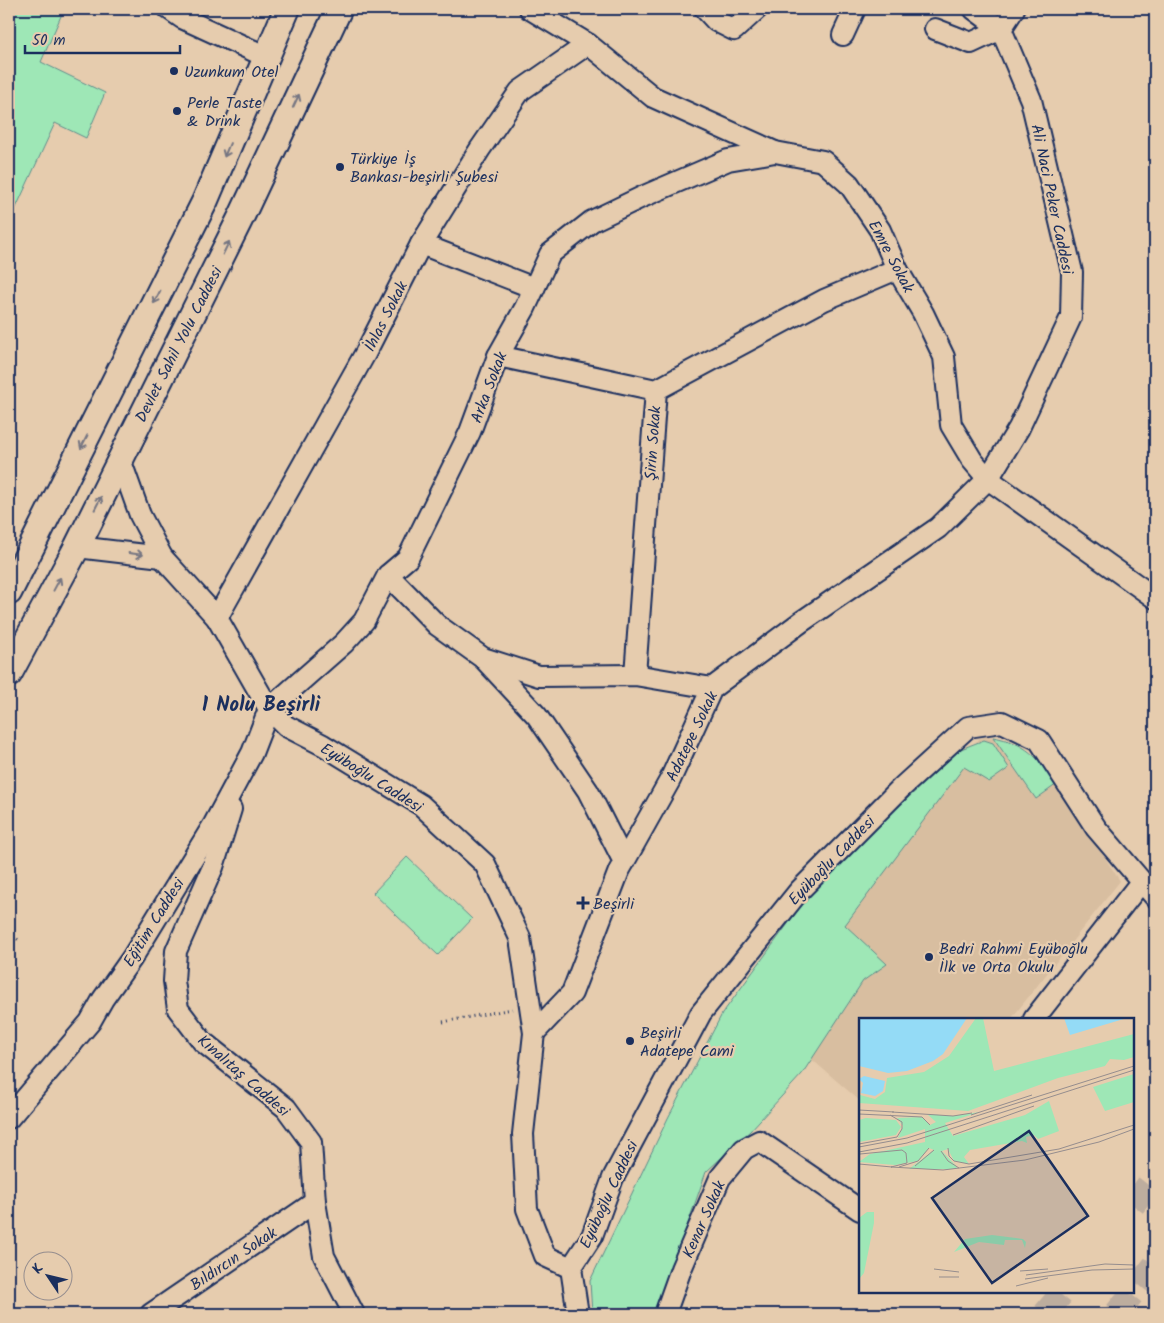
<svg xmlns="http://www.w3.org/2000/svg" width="1164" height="1323" viewBox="0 0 1164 1323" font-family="Kalam,sans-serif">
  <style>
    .built { fill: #d8bea0 }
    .green { fill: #9ee7b6; stroke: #5c8b8a }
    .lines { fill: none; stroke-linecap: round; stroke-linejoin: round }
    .major-tunnel { stroke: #bdad9e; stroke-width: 25; stroke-dasharray: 25 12; stroke-linecap: butt }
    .minor-casing { stroke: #1b2f5e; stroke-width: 24 }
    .major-casing { stroke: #1b2f5e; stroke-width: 29 }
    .path { stroke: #1b2f5e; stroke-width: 3; stroke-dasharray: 1 4; stroke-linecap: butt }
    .minor { stroke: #e6ccae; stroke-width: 20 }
    .major { stroke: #e6ccae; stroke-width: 25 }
    .oneway { stroke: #767682 }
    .poi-dot { fill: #1b2f5e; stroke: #e6ccae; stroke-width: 2 }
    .labels { text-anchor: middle; stroke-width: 4.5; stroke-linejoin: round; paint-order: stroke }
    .poi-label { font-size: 16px; fill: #1b2f5e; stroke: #e6ccae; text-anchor: start }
    .street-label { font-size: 16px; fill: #1b2f5e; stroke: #e6ccae }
    .district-label { font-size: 21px; font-weight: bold; fill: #1b2f5e; stroke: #e6ccae }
    .inset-road { fill: none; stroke: #958d8e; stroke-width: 1 }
    .view { fill: #1b2f5e; fill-opacity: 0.15; stroke: #1b2f5e; stroke-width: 2.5 }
    .inset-edge { fill: none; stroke: #1b2f5e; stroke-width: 2.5 }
  </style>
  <rect width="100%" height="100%" fill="#e6ccae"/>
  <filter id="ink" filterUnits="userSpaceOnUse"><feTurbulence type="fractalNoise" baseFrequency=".02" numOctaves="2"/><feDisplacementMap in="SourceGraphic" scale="10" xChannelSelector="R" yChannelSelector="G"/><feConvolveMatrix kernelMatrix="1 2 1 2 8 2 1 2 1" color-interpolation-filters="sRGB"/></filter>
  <g filter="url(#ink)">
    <path class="built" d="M993,737L1036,799L1057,784L1120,881L1011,1019H860V1101L772,1025L835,896L980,738Z"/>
    <g class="green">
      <path d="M9,9H64L41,62L105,93L86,138L55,123L9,223Z"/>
      <path d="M993,737C1027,743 1037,757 1057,784L1036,799Z"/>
      <path d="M984,740L993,743L1009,768L989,782L964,767L845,925L887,964L863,981L802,1074L750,1131L706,1172L656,1314H592L590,1281L668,1118L722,1014L812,891L896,809L961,749Z"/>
      <path d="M407,857L472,919L438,955L373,893Z"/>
    </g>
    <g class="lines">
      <g class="major-tunnel">
        <path d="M1133,1205L1155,1177"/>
        <path d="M1045,1314L1063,1292"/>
        <path d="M1116,1314L1155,1265"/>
      </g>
      <defs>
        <g id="minor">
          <path d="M169,9L182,18L267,57"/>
          <path d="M530,9L588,44L653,97L775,152L823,161L849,184L880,230L897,269L923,313L944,357L951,425L972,460L988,479L1155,598"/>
          <path d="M705,9L716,21L734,30L757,9"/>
          <path d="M935,29L971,43L1001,29L1014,9"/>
          <path d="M843,35L855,9"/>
          <path d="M421,244L534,288"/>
          <path d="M498,356L656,390"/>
          <path d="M120,459L140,515L162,557L217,618L269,709L286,726L323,745L421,805L485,864L520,938L534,1033L523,1134L527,1209L545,1256L571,1268L592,1236L613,1178L701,1013L799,891L901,788L968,727L1002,722L1039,740L1096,828L1155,897"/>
          <path d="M77,547L162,557"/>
          <path d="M388,575L437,625L483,658L539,676L635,675L712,688"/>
          <path d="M217,618L366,352L421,244L480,149L520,91L588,44"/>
          <path d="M485,660L537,716L588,791L624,862"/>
          <path d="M635,675L656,390L824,300L897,269"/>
          <path d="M231,809L213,867L176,951L174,981L178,1009L203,1042L286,1108L311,1142L315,1202L324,1256L354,1314"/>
          <path d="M1034,1019L1141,882"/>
          <path d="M534,1033L572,993L619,871L670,780L712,688L801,622L938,528L988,479L1019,428L1071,317L1072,272L1031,100L1001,29L974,9"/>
          <path d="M9,1118L90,1022L103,999L132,958L214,824L252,753L269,709L344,643L364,621L388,575L408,558L470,432L498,356L525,308L550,254L592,221L642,197L728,160L775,152"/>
          <path d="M571,1268L578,1314"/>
          <path d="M151,1314L315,1202"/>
          <path d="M665,1314L681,1269L720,1178L744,1149L759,1141L860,1210"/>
        </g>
        <g id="major">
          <path d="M9,592L205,201L287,9"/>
          <path d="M9,674L77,547L242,215L339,9"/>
        </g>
      </defs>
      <use href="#minor" class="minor-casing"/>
      <use href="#major" class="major-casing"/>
      <g class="path">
        <path d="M9,933L20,941"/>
        <path d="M443,1022L512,1009"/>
      </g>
      <use href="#minor" class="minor"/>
      <use href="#major" class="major"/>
    </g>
    <defs><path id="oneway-shaft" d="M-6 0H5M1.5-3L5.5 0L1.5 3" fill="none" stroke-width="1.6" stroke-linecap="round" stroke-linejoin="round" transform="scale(1.25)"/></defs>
    <g class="oneway">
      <use href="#oneway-shaft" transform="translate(296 101) rotate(-65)"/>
      <use href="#oneway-shaft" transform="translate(227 150) rotate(113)"/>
      <use href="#oneway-shaft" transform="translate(226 248) rotate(-64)"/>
      <use href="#oneway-shaft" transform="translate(157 297) rotate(117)"/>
      <use href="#oneway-shaft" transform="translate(84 442) rotate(117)"/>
      <use href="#oneway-shaft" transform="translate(98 503) rotate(-63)"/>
      <use href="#oneway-shaft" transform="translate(136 554) rotate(7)"/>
      <use href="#oneway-shaft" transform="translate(57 584) rotate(-62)"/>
    </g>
  </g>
  <g class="poi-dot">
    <circle cx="174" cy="71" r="5"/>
    <circle cx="177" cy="111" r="5"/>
    <circle cx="340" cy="167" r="5"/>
    <path d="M580.5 895.5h5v5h5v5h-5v5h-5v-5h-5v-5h5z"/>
    <circle cx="929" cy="957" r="5"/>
    <circle cx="630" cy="1041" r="5"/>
  </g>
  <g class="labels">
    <g class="poi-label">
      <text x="184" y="77">Uzunkum Otel</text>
      <text x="187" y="108">Perle Taste<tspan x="187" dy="18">&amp; Drink</tspan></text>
      <text x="350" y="164">Türkiye İş<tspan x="350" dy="18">Bankası-beşirli Şubesi</tspan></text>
      <text x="593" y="909">Beşirli</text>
      <text x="939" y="954">Bedri Rahmi Eyüboğlu<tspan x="939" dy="18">İlk ve Orta Okulu</tspan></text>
      <text x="640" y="1038">Beşirli<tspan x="640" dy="18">Adatepe Cami</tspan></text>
    </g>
    <g class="street-label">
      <text transform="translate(1053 199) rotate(78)" y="6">Ali Naci Peker Caddesi</text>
      <text transform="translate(892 256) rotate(62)" y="6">Emre Sokak</text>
      <text transform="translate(385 316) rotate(-63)" y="6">İhlas Sokak</text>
      <text transform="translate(178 344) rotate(-63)" y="6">Devlet Sahil Yolu Caddesi</text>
      <text transform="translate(488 387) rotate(-69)" y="6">Arka Sokak</text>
      <text transform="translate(652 443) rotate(-86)" y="6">Şirin Sokak</text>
      <text transform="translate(691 736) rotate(-64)" y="6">Adatepe Sokak</text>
      <text transform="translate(372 777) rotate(32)" y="6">Eyüboğlu Caddesi</text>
      <text transform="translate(831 860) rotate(-46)" y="6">Eyüboğlu Caddesi</text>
      <text transform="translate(153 922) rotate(-58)" y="6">Eğitim Caddesi</text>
      <text transform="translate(244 1075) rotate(41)" y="6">Kınalıtaş Caddesi</text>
      <text transform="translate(608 1194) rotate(-65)" y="6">Eyüboğlu Caddesi</text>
      <text transform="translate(703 1219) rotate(-66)" y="6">Kenar Sokak</text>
      <text transform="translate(233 1258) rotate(-34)" y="6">Bıldırcın Sokak</text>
    </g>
    <g class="district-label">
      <text x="261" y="711">1 Nolu Beşirli</text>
    </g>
  </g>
  <g transform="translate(859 1018)">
    <rect width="275" height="275" fill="#e6ccae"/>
    <path d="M117,0H124L135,53L275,16V39L265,42L251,41L246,48L199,60L109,93L0,85L1,77L16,81L26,74L28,60L65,54L90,38ZM275,56V84L246,93L234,69ZM190,83L200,113L179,121L175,117L167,119L168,125L163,123L111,132L105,139L110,146L95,143L89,131L83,133L98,149L97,151H50L75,132L70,130L59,143L36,147L0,144L11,136L66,124V111L39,120L44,108L38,100L63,99L71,107L77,104L68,96L94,98L121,94L86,105L94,118L166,97ZM7,100L37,102L42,109L37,117L0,124V102ZM8,194H15V205L5,255L0,261V200ZM133,217L164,221L167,224L166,230L163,222H146L145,227L120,224L95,234L106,221Z" fill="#9ee7b6"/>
    <path d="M0,0H108L84,36L74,43L48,53L29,55L0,48ZM205,0H268L211,17ZM5,58L26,63L24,73L16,78L2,75L4,65L0,61Z" fill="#94dbf6"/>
    <path class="inset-road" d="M0,92L35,94M33,94L94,98L113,95M0,96L63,99L71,107M112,97L173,77M94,117L175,88M0,126L38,119L43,111V104L31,97M0,129L48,120L275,48M89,130L90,138L95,143L110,146L200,131L275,107M82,133L89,143L100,150M0,134L48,125L275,52M1,136L43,132L47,135L48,145L32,149M0,146L33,149M56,148L75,132M32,149L84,152L166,142L240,124L275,111M40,149L59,143L70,130M75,251L100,254M161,253L189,251M167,257L246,246L275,247M80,259H100M166,261L233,252L275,251M157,268L189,260"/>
    <path class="view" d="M170,113L229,198L133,265L73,180Z"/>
    <rect width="275" height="275" class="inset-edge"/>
  </g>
  <rect width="1164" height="1323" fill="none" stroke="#e6ccae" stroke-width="30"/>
  <rect x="15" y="15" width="1134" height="1293" fill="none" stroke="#1b2f5e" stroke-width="2" filter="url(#ink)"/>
  <g transform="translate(48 1276) rotate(305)"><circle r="24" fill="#e6ccae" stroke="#958d8e"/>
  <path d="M0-4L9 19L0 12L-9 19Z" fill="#1b2f5e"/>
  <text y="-8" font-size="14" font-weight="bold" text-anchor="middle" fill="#1b2f5e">K</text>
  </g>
  <path d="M25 45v8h155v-8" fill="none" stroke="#1b2f5e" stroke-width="2.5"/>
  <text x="32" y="45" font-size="15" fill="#1b2f5e" stroke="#e6ccae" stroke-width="4" paint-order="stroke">50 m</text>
</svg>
